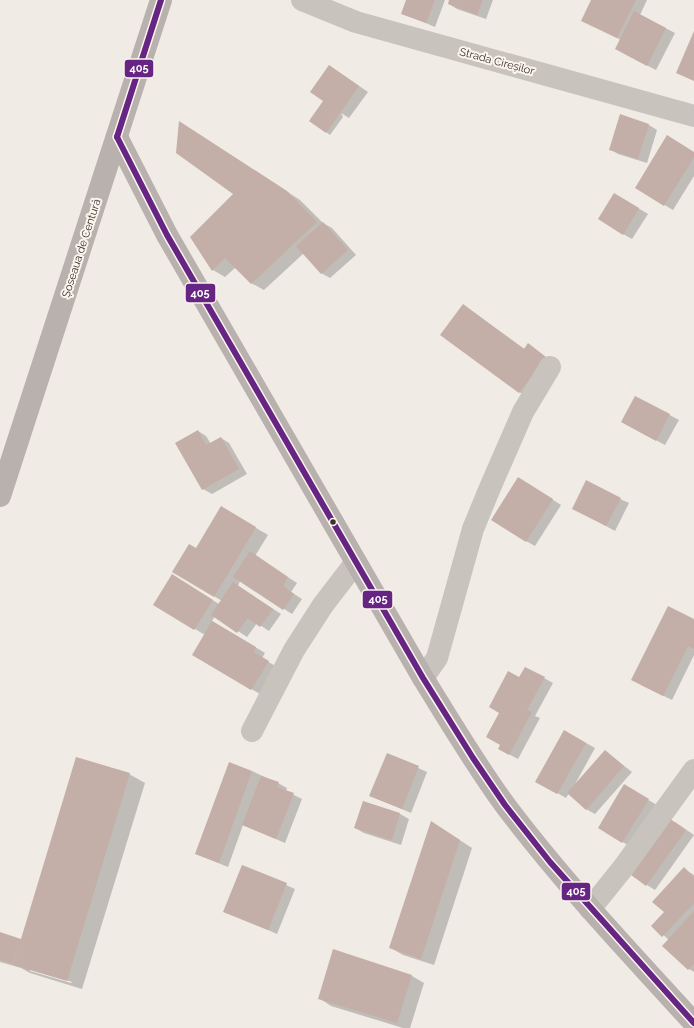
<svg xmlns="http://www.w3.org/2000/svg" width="694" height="1028" viewBox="0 0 694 1028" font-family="Raleway,sans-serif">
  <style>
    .shadow { fill: #0003; fill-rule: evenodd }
    .building { fill: #c3afa7 }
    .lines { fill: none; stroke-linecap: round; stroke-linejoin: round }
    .minor { stroke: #c9c3be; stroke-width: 22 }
    .major { stroke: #b8b1ad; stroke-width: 22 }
    .bus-1-casing { stroke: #fbf5ee; stroke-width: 9 }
    .bus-1 { stroke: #662483; stroke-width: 6 }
    .bus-dot { fill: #3b302b; stroke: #fbf5ee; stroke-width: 1.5 }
    .labels { text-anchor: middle; stroke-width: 4; stroke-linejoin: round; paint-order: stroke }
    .street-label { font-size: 11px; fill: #3b302b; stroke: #fbf5ee }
    .line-badge { stroke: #fbf5ee; stroke-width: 1.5 }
    .badge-label { font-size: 11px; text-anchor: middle; font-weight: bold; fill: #fff }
  </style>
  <rect width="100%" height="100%" fill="#f0ebe5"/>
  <g class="shadow">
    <path d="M407,0H445L435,27L402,13Z"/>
    <path d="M450,0H493L486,19L457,9L449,4Z"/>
    <path d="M592,0H647L640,15L675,33L656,70L625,54L621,40L591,25Z"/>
    <path d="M330,66L368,92L349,118L341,113L343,117L330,135L326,132L324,101Z"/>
    <path d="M649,125L657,130L647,163L618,154L610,149Z"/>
    <path d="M192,130L300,200L323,223L332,228L356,255L330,278L321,273L304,253L264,290L251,283L236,267L225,277L213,270L235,194Z"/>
    <path d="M694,153V176L673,210L636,188Z"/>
    <path d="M623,199L648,214L632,239L623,234Z"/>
    <path d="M463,305L554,370L532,399L519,392Z"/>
    <path d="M636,397L679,420L665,445L631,427Z"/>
    <path d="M198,431L206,436L211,444L221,438L229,443L247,474L212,494L203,489Z"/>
    <path d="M527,483L561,505L535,546L526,541Z"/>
    <path d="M620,499L629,503L615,531L582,513Z"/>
    <path d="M221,507L268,535L255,556L297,583L291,592L302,599L292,614L240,581L238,586L281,614L269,631L257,623L247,637L215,616L212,621L265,653L262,658L277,667L260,694L193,655L205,635L154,604L181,581L219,604L222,601L174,572L197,549Z"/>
    <path d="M694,620V655L672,700L641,685Z"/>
    <path d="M544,678L553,683L535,716L540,718L518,759L499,749Z"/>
    <path d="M565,731L595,748L574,786L605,751L632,772L595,814L586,809L569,793L566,798L536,781Z"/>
    <path d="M387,754L427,772L411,813L371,796Z"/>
    <path d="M252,771L278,783L287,788L286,791L302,799L285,843L243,825L228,867L196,854Z"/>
    <path d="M129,774L145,783L82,989L30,973L21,968L0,962V933L21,941ZM30,969L72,982L71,983L30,971Z"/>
    <path d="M624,786L657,805L631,847L599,828Z"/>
    <path d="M363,803L400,814L409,819L401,845L364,833L355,828Z"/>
    <path d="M675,822L694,835L655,890L647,885Z"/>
    <path d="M444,830L472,848L434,965L403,955L391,948Z"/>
    <path d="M243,866L295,889L277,934L224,911Z"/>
    <path d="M684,869L694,875V972L689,969L669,940L653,926L665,912Z"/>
    <path d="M412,976L424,983L410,1028H403L331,1006L319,998Z"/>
  </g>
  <g class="building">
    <path d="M406,0H435L426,23L401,14Z"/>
    <path d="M449,0H483L477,15L448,4Z"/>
    <path d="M591,0H636L617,38L581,21Z"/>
    <path d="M634,11L666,28L647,66L615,49Z"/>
    <path d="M694,31V81L676,73Z"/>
    <path d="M329,65L359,86L326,133L309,121L323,101L310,92Z"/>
    <path d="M620,114L649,124L638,159L609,150Z"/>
    <path d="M179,121L287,191L317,222L251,284L225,258L212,271L190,237L233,194L176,153Z"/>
    <path d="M667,135L694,152V157L664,206L635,188Z"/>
    <path d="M614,193L639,208L623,235L598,219Z"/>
    <path d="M323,222L348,250L321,274L296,246Z"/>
    <path d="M463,304L524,349L528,343L546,357L519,393L440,335Z"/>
    <path d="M635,396L670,414L656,441L621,422Z"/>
    <path d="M198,430L206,445L221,437L239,469L202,490L175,443Z"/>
    <path d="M518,477L553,499L526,542L491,520Z"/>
    <path d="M586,480L621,498L606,526L572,509Z"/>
    <path d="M221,506L256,527L214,597L172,572L189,544L196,548Z"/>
    <path d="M250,551L288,577L283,586L294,594L283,610L233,577Z"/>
    <path d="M172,574L213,600L194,630L153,605Z"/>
    <path d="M233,582L273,609L260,627L248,618L237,633L211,615Z"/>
    <path d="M668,606L694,619V649L688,646L663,696L631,680Z"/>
    <path d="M212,621L256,647L254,652L269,661L251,690L192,655Z"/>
    <path d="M525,667L545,677L527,710L532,712L509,755L498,749L500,745L486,737L499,713L489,707L508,671L519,677Z"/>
    <path d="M564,730L586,743L557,794L535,782Z"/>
    <path d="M605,750L624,766L586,810L567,793Z"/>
    <path d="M387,753L419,766L402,809L369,796Z"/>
    <path d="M76,757L130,773L67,981L13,965L18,947L12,964L0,960V932L21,939Z"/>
    <path d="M229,762L252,771L219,863L195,854Z"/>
    <path d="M261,776L279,782L277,787L294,793L276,839L242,825Z"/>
    <path d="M624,784L649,799L622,843L598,828Z"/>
    <path d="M363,801L400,813L392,840L354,828Z"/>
    <path d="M666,816L686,830L646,886L627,872Z"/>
    <path d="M431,821L460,840L421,959L389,948Z"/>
    <path d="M242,865L287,883L268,930L223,912Z"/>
    <path d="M684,867L694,877V903L662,937L651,926L664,912L652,902Z"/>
    <path d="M694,911V964L688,970L662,946Z"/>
    <path d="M333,949L412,975L397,1023L318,999Z"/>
  </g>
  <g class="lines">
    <g class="minor">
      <path d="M302,0L356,22L694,116"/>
      <path d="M423,678L437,658L473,529L489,490L523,412L550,367"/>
      <path d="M252,731L294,650L323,605L356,562"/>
      <path d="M590,909L623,868L694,770"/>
    </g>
    <g class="major">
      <path d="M117,137L167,235L423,678C449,720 475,764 505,805C563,882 629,952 694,1023"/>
      <path d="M0,496L161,0"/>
    </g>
    <defs>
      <g id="bus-1">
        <path d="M117,137L167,235L423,678L473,758L505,805L550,862L694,1023"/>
        <path d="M117,137L161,0"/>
      </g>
    </defs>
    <use href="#bus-1" class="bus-1-casing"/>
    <use href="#bus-1" class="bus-1"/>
  </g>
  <circle class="bus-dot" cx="333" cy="522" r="3.5"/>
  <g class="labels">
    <g class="street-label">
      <text transform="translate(497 61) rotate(15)" y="4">Strada Cireșilor</text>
      <text transform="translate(81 248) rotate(-72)" y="4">Șoseaua de Centură</text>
    </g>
  </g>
  <g class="line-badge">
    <rect x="124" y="59" width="30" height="19" rx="4" fill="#662483"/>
    <rect x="185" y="283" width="31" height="20" rx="4" fill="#662483"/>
    <rect x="362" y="590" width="31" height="19" rx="4" fill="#662483"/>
    <rect x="561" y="882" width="30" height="19" rx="4" fill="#662483"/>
  </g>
  <g class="badge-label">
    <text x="139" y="72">405</text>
    <text x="200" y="297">405</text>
    <text x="378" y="603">405</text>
    <text x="576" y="895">405</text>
  </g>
</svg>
